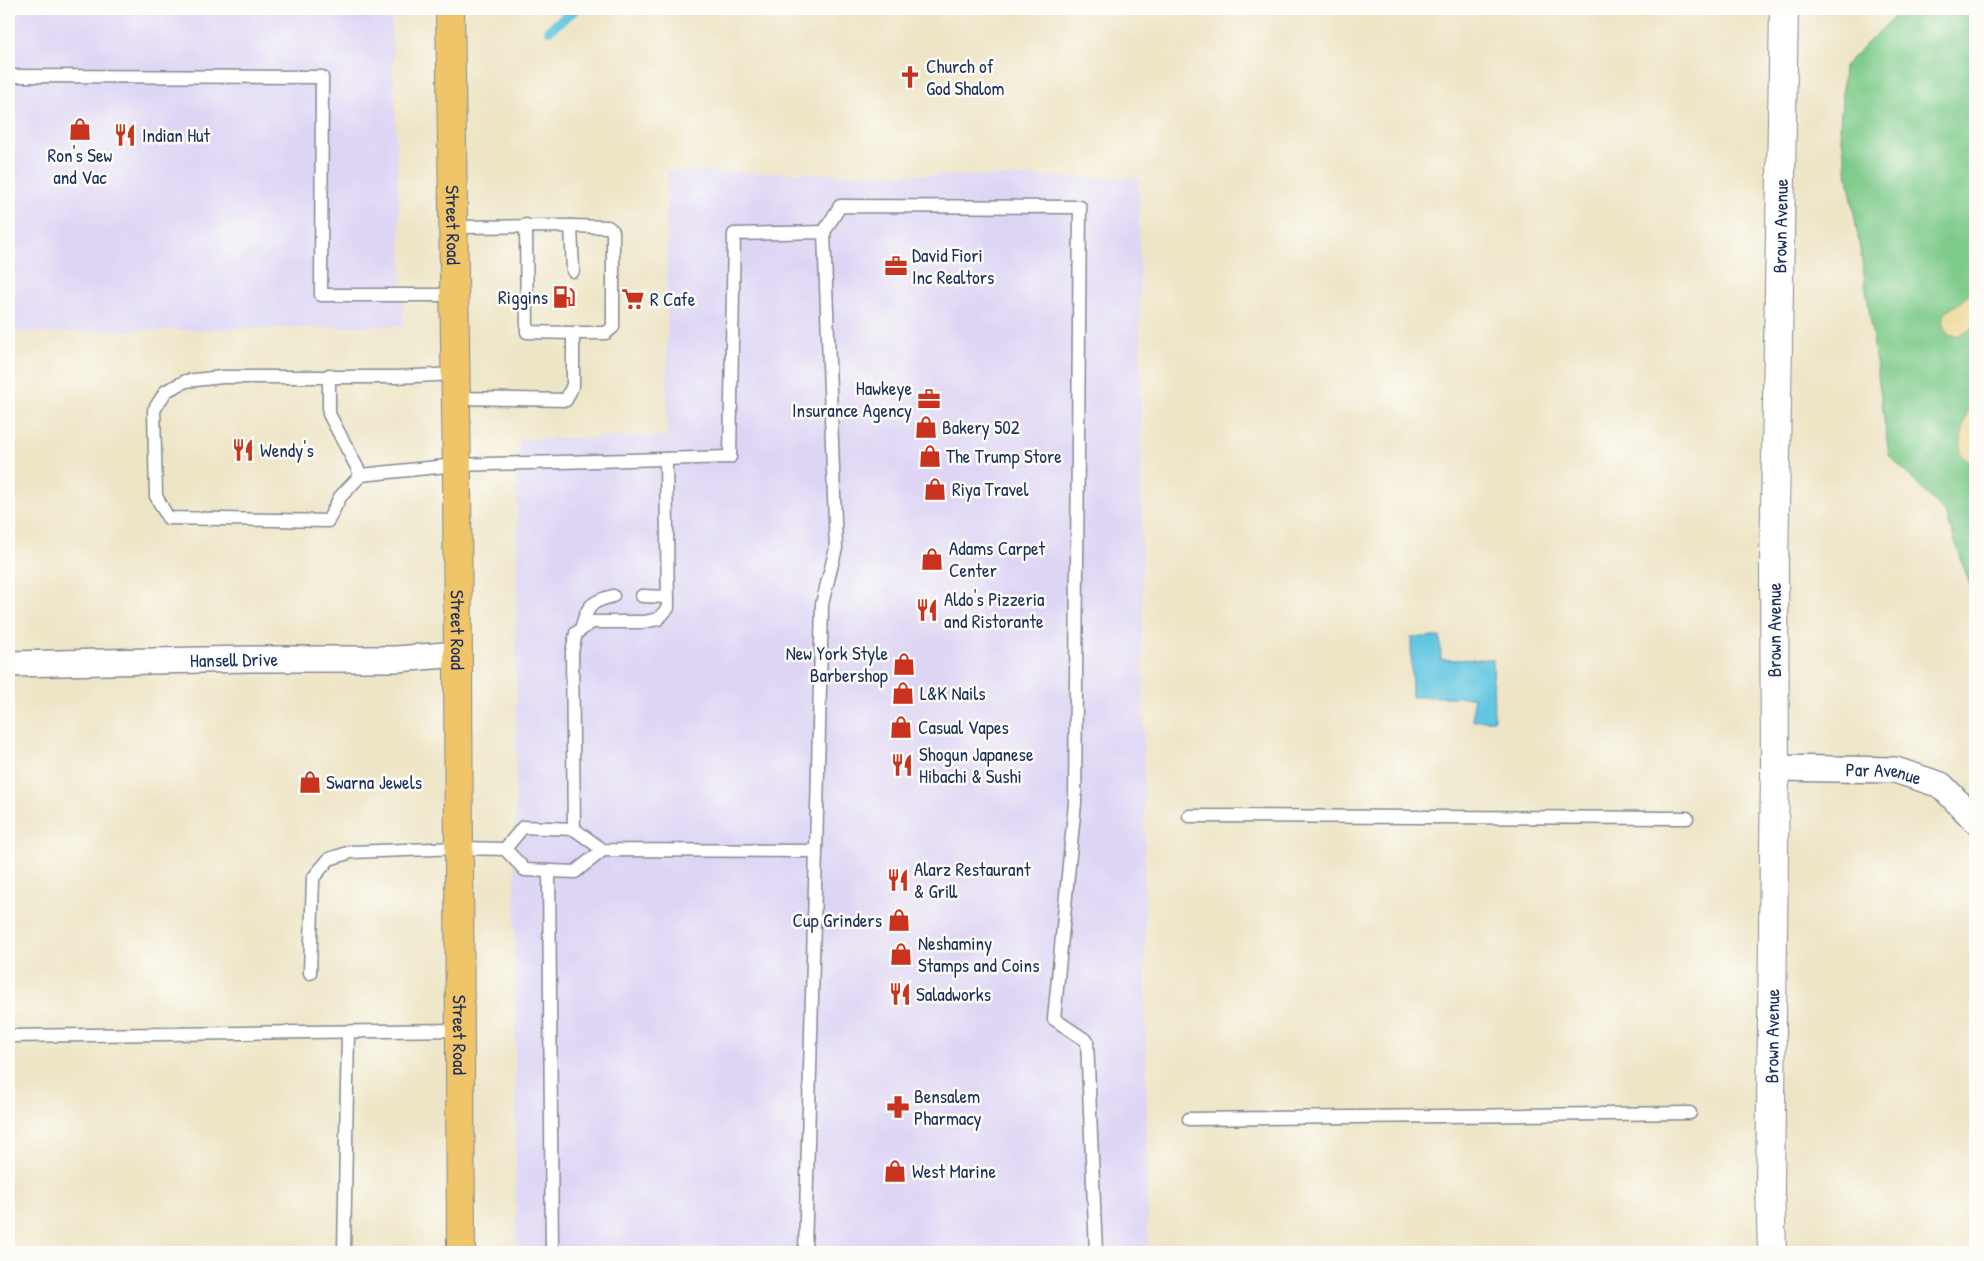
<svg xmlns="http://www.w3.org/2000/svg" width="1984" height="1261" viewBox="0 0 1984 1261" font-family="'Patrick Hand',sans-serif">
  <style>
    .built { fill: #ded5f5 }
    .green { fill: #7dca89; stroke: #4c7c74 }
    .sand { fill: #eeda9e; stroke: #84847e }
    .water { fill: #63c6e1; stroke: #3f7aa0 }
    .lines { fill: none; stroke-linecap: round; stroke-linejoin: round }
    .stream { stroke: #63c6e1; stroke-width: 10 }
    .service-casing { stroke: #848a92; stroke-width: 15 }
    .minor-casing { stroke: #848a92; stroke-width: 28 }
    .tertiary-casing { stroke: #848a92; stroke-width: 30 }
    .primary-casing { stroke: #848a92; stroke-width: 30 }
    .service { stroke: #fff; stroke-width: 12 }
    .minor { stroke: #fff; stroke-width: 25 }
    .tertiary { stroke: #fff; stroke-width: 28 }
    .primary { stroke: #f0c469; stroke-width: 28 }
    .labels { text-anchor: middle; stroke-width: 5; stroke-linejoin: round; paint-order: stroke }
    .poi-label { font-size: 19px; fill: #1b2f5e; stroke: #fdfcf7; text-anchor: start }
    .street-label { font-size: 19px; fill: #1b2f5e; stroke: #fdfcf7 }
  </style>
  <rect width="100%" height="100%" fill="#fdfcf7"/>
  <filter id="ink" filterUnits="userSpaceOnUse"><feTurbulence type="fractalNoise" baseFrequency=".02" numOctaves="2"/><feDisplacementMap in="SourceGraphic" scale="10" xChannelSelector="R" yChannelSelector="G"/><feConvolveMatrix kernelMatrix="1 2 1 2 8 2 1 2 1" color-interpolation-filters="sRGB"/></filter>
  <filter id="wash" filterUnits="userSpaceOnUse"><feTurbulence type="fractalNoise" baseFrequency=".0096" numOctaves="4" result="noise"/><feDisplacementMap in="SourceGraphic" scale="20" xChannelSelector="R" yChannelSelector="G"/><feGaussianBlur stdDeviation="1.12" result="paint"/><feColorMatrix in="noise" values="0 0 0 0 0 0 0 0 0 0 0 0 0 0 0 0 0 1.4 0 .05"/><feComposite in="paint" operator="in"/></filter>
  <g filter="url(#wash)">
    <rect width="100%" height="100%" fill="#eee5c6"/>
    <g class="built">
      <path d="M9,9H391L404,326L9,333Z"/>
      <path d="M667,171L1139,178L1148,1252H516L515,919L517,477L520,439L667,436Z"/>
    </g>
    <path class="green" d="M1893,9H1975V600L1946,514L1889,455L1864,274L1840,128L1844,66L1896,15Z"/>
    <g class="sand">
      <path d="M1975,272V325C1967,332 1959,338 1948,334C1931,311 1958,309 1968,295C1973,288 1972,279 1975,272Z"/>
      <path d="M1975,395V460L1966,459L1962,455C1957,444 1968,404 1975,395Z"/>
    </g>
    <path class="water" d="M1411,637H1440L1441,660L1493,659L1494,720L1473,721V697H1412Z"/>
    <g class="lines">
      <path class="stream" d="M549,30L576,9"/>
    </g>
  </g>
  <g filter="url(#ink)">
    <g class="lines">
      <defs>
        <g id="service">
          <path d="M9,76L322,77L321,295H454"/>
          <path d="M526,225L527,332L573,333"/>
          <path d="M571,226L573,271"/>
          <path d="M453,227L571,226L608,227L613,231V327L606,333H573V385L566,400L455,398"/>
          <path d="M824,232L840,206L1080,207L1075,803L1054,1019L1087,1041L1096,1252"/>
          <path d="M455,374L396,377H222L186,381L166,391L154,410L156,496L168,518L328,521L340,497L361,475L456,465L730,457L734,234L824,232L836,548L822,604L816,851"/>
          <path d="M329,375V414L361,475"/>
          <path d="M642,596L668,597"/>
          <path d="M581,629C588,606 589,602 613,596"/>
          <path d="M1189,816L1687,818"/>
          <path d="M574,829L572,652L576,633L592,622H644L658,619L668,608L666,459"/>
          <path d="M505,849L523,827L574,829L603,850L816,851L805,1252"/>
          <path d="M549,871L552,1252"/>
          <path d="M310,973L313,878L329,859L351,852L460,848L505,849L525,870L575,872L603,850"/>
          <path d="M9,1036L459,1030"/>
          <path d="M1189,1119L1690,1113"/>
          <path d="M344,1252L348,1032"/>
        </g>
        <g id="minor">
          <path id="s1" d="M9,664L250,659H397L458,654"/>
          <path id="s2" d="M1775,768L1895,770L1941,785L1975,820"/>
        </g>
        <g id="tertiary">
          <path id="s3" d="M1772,1252L1770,1187L1775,768L1774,566L1784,9"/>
        </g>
        <g id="primary">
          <path id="s4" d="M450,9L457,475L461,1252"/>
        </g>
      </defs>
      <use href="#service" class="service-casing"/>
      <use href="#minor" class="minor-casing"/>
      <use href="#tertiary" class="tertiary-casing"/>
      <use href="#primary" class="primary-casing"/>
      <use href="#service" class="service"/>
      <use href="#minor" class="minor"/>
      <use href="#tertiary" class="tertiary"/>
      <use href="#primary" class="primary"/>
    </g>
  </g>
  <defs>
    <symbol id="church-bare" viewBox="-9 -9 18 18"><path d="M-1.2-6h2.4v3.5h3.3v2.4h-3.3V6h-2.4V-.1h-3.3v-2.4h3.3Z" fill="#c8321e" stroke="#fdfcf7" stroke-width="2.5" paint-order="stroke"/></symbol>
    <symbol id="shop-bare" viewBox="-9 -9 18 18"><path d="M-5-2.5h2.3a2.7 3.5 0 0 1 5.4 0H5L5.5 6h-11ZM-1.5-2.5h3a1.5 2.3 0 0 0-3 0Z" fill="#c8321e" stroke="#fdfcf7" stroke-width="2.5" paint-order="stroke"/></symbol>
    <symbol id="restaurant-bare" viewBox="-9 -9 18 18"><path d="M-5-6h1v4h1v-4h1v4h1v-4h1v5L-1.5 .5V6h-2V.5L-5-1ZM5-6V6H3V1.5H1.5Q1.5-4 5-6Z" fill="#c8321e" stroke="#fdfcf7" stroke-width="2.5" paint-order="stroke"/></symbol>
    <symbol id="office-bare" viewBox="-9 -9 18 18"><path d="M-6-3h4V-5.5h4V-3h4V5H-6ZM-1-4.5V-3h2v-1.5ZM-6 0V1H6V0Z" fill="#c8321e" stroke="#fdfcf7" stroke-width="2.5" paint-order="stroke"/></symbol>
    <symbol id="fuel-bare" viewBox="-9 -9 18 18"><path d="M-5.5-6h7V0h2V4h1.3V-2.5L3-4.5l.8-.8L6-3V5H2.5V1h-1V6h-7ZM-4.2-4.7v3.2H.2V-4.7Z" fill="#c8321e" stroke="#fdfcf7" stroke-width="2.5" paint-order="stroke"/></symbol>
    <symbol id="supermarket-bare" viewBox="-9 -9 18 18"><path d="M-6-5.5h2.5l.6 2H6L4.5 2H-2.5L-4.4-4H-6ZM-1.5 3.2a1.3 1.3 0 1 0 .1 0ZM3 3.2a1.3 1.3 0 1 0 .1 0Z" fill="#c8321e" stroke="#fdfcf7" stroke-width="2.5" paint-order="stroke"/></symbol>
    <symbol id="pharmacy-bare" viewBox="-9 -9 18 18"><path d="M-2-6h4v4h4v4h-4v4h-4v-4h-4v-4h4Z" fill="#c8321e" stroke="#fdfcf7" stroke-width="2.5" paint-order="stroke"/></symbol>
  </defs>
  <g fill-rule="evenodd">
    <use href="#church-bare" x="894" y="61" width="32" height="32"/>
    <use href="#shop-bare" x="64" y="113" width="32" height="32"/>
    <use href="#restaurant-bare" x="109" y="119" width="32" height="32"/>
    <use href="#office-bare" x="880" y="250" width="32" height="32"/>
    <use href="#fuel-bare" x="548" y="281" width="32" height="32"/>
    <use href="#supermarket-bare" x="617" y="283" width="32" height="32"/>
    <use href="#office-bare" x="913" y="383" width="32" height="32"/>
    <use href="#shop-bare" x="910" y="411" width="32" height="32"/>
    <use href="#restaurant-bare" x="227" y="434" width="32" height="32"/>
    <use href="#shop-bare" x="914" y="440" width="32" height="32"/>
    <use href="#shop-bare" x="919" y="473" width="32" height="32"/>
    <use href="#shop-bare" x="916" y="543" width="32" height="32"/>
    <use href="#restaurant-bare" x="911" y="594" width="32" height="32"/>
    <use href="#shop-bare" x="888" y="648" width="32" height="32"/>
    <use href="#shop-bare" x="887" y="677" width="32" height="32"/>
    <use href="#shop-bare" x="885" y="711" width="32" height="32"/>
    <use href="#restaurant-bare" x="886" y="749" width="32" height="32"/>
    <use href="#shop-bare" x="294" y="766" width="32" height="32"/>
    <use href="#restaurant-bare" x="882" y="864" width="32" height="32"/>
    <use href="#shop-bare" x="883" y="904" width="32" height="32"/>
    <use href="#shop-bare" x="885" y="938" width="32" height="32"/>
    <use href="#restaurant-bare" x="884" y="978" width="32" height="32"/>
    <use href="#pharmacy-bare" x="882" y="1091" width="32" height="32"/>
    <use href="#shop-bare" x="879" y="1155" width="32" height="32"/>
  </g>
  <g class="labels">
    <g class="poi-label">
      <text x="926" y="73">Church of<tspan x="926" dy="22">God Shalom</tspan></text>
      <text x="142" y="142">Indian Hut</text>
      <text x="80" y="162" text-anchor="middle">Ron's Sew<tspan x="80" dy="22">and Vac</tspan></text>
      <text x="912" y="262">David Fiori<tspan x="912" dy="22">Inc Realtors</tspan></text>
      <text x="548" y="304" text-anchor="end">Riggins</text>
      <text x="650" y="306">R Cafe</text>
      <text x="912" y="395" text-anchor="end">Hawkeye<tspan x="912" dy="22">Insurance Agency</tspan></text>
      <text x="942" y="434">Bakery 502</text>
      <text x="260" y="457">Wendy's</text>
      <text x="946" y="463">The Trump Store</text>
      <text x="952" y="496">Riya Travel</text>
      <text x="949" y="555">Adams Carpet<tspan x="949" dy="22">Center</tspan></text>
      <text x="944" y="606">Aldo's Pizzeria<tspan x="944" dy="22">and Ristorante</tspan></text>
      <text x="888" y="660" text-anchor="end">New York Style<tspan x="888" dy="22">Barbershop</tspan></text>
      <text x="920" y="700">L&amp;K Nails</text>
      <text x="918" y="734">Casual Vapes</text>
      <text x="919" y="761">Shogun Japanese<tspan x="919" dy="22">Hibachi &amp; Sushi</tspan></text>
      <text x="326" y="789">Swarna Jewels</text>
      <text x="914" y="876">Alarz Restaurant<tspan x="914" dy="22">&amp; Grill</tspan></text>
      <text x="882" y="927" text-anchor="end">Cup Grinders</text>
      <text x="918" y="950">Neshaminy<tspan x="918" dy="22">Stamps and Coins</tspan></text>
      <text x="916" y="1001">Saladworks</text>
      <text x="914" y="1103">Bensalem<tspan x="914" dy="22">Pharmacy</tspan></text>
      <text x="912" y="1178">West Marine</text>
    </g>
    <g class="street-label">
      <text dy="7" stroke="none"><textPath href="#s4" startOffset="216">Street Road</textPath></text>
      <text dy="7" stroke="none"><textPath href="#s3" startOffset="1026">Brown Avenue</textPath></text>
      <text dy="7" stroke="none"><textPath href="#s4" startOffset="621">Street Road</textPath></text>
      <text transform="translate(1774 630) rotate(-90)" y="7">Brown Avenue</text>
      <text dy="7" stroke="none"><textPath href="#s1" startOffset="225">Hansell Drive</textPath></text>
      <text dy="7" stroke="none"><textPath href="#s2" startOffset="109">Par Avenue</textPath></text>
      <text dy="7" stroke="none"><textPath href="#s4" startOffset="1026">Street Road</textPath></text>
      <text dy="7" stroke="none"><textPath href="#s3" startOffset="216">Brown Avenue</textPath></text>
    </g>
  </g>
  <rect width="1984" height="1261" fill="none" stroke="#fdfcf7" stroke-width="30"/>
</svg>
